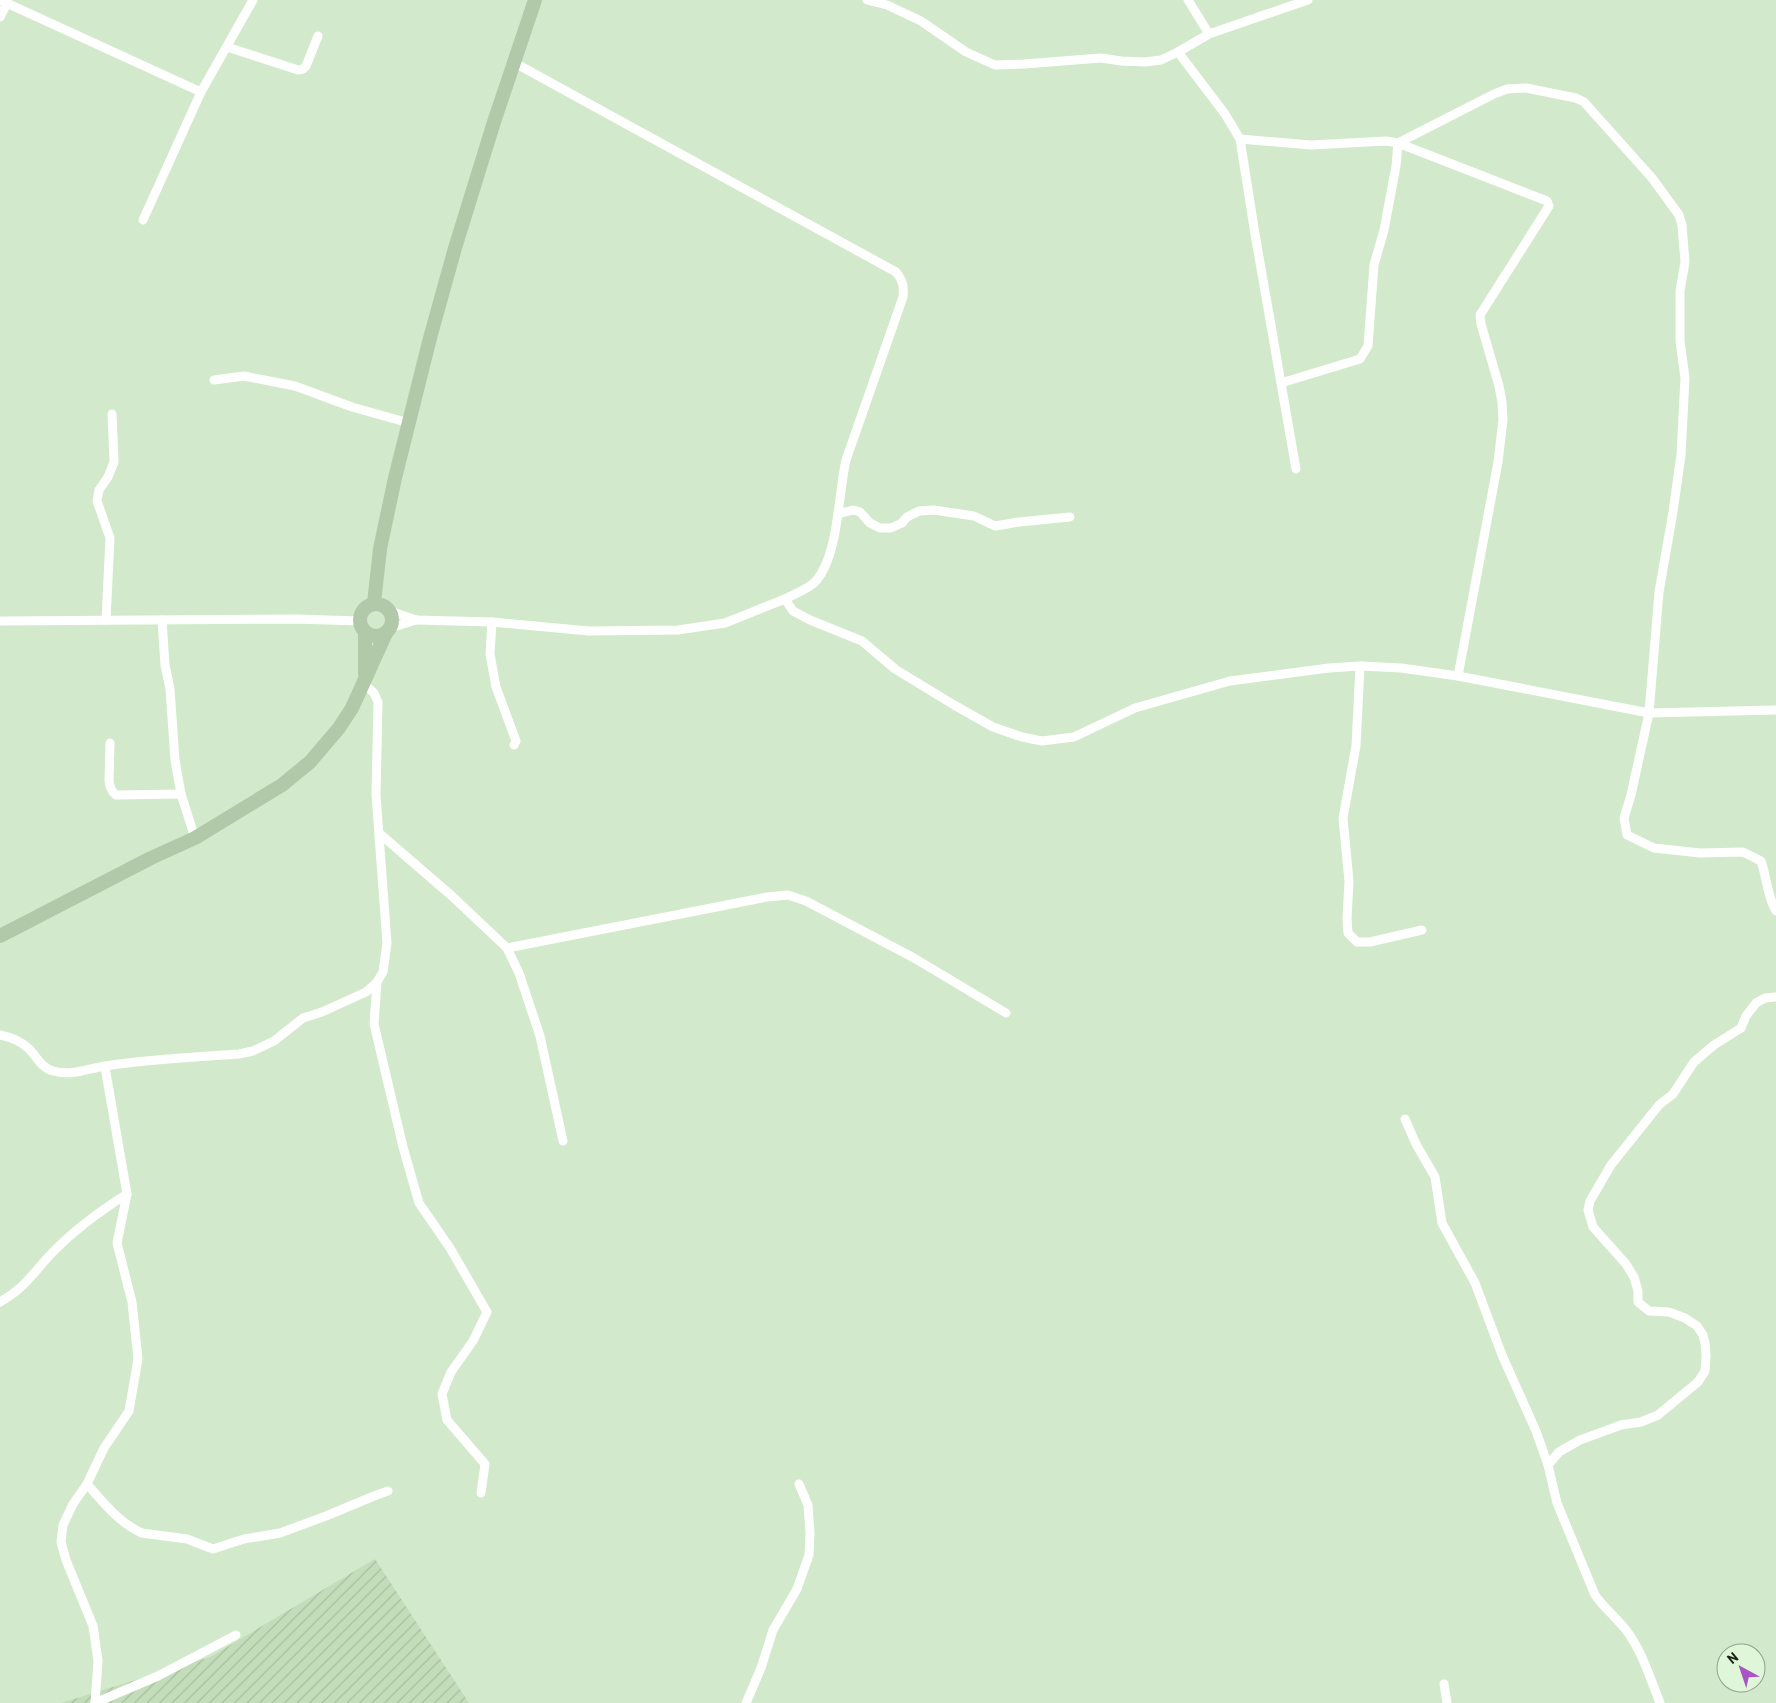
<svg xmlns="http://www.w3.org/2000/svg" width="1776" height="1703" viewBox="0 0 1776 1703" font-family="Barlow,sans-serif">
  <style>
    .industrial { fill: url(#industrial-furrows) }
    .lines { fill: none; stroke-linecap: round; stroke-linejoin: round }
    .street { stroke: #fff; stroke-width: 9 }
    .primary { stroke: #b1c9a8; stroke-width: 14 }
  </style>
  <defs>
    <pattern id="industrial-furrows" width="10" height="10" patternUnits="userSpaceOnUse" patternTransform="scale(1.25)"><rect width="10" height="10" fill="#c3ddba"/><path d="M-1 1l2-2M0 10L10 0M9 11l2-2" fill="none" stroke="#a7be9f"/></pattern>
  </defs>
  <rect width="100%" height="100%" fill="#d3e9cb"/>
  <path class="industrial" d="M375,1559L469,1703H61L210,1657Z"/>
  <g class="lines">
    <g class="street">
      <path d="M0,0L201,92L253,0"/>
      <path d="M867,0L887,5L921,21L966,52L995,65L1024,64L1101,58L1121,61L1145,62L1161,60L1178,52L1209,34L1308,0"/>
      <path d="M1188,0L1209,34"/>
      <path d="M0,17L7,3"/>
      <path d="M227,47L298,70L303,69L306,66L318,36"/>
      <path d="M1178,52L1225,114L1240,139L1255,234L1296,469"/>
      <path d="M513,62L896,272C903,281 904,286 903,297L846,460C838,494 839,556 815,582C808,589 794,594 785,599"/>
      <path d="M1240,139L1311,145L1386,141L1398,143L1547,201L1549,206L1480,315L1481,324L1499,386L1502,402L1503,420L1498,462L1458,676"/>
      <path d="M143,220L201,92"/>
      <path d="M214,380L244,376L295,386L352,407L409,423"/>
      <path d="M1281,383L1360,359L1368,346L1374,265L1384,230L1396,166L1398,143L1494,94L1507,89L1526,88L1576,98L1584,102L1652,178L1679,215L1682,225L1685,262L1680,291V341L1685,378L1681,455L1673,512L1659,592L1649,713L1631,795L1624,818L1627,835L1654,848L1700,853L1743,852L1761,861C1767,878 1767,896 1776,911"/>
      <path d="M838,514L853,510L860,512L870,523L880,528H891L902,523L907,517L919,511L934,510L974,516L995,526L1019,522L1070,517"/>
      <path d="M106,620L110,538L97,501L99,490L108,477L114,462L112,414"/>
      <path d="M162,620L165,665L170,689L175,760L181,794"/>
      <path d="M416,620L492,622L589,631L678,630L725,623L785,599L793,611L810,620L862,641L895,669L954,705L993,727L1022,737L1042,741L1074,737L1135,708L1230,681L1329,668L1360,666L1401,668L1458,676L1649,713L1776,710"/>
      <path d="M0,621L296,619L359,621"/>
      <path d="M492,622L490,654L496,687L516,741L514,745"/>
      <path d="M390,628L416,620L390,611"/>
      <path d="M1360,666L1356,746L1343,818L1349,881L1347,919L1348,933L1357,942H1370L1422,930"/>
      <path d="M110,743L109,781C110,787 111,791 116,795L181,794L195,838"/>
      <path d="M379,833L453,897L507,948L519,973L540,1036L563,1141"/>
      <path d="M507,948L767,897L788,895L806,901L914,958L1006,1013"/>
      <path d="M377,982L374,1024L403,1147L419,1203L450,1248L487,1312L473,1341L451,1372L442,1394L447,1420L485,1464L481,1493"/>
      <path d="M0,1035C10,1037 20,1041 28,1048C36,1055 41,1068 53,1071C72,1076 87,1069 105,1066C150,1059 195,1057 239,1054L253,1051L274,1041L303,1018L322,1012L366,992L377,982L383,972L387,943L376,795L378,702L374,693L363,683"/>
      <path d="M1405,1119L1416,1144L1435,1177L1442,1223L1475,1283L1502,1355L1536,1431L1548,1465L1557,1503L1595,1595C1604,1608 1616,1617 1626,1630C1642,1651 1650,1678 1660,1703"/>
      <path d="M0,1302C25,1288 32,1274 51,1254C73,1231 100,1211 127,1194"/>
      <path d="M1548,1465L1559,1452L1580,1440L1621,1425L1641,1422L1658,1415L1698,1382L1705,1371L1706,1356L1705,1343L1703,1335L1697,1326L1685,1318L1669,1312L1649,1311L1638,1302V1291L1634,1277L1626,1264L1593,1227L1588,1210L1590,1201L1611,1165L1659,1105L1673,1094L1694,1062L1714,1045L1741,1028L1746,1016L1756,1003L1765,998L1776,997"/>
      <path d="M87,1484C103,1502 119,1523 142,1533L187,1539L213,1549L244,1539L280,1533L326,1516L374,1496L388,1491"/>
      <path d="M1444,1684L1447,1703"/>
      <path d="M95,1703L98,1661L93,1626L66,1560L61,1542L63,1525L73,1504L87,1484L104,1448L129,1411L138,1359L132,1302L117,1243L127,1194L105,1067"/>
      <path d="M95,1703L158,1676L236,1635"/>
      <path d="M746,1703L761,1668L773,1630L797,1589L809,1555L810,1533L808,1505L799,1484"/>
    </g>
    <g class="primary">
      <path d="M374,603L380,549L395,478L430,338L455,248L494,122L535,0"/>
      <circle cx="376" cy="620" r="16"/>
      <path d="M365,632V674"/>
      <path d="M0,936L151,858L195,838L282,785L310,762L339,728L352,708L386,633"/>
    </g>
  </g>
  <g transform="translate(1741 1668) rotate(320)"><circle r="24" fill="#e0f6d8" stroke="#92a28c"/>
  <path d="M0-4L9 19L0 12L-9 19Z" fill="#a956c5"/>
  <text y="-8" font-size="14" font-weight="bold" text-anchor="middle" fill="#1c2419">N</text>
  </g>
</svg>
